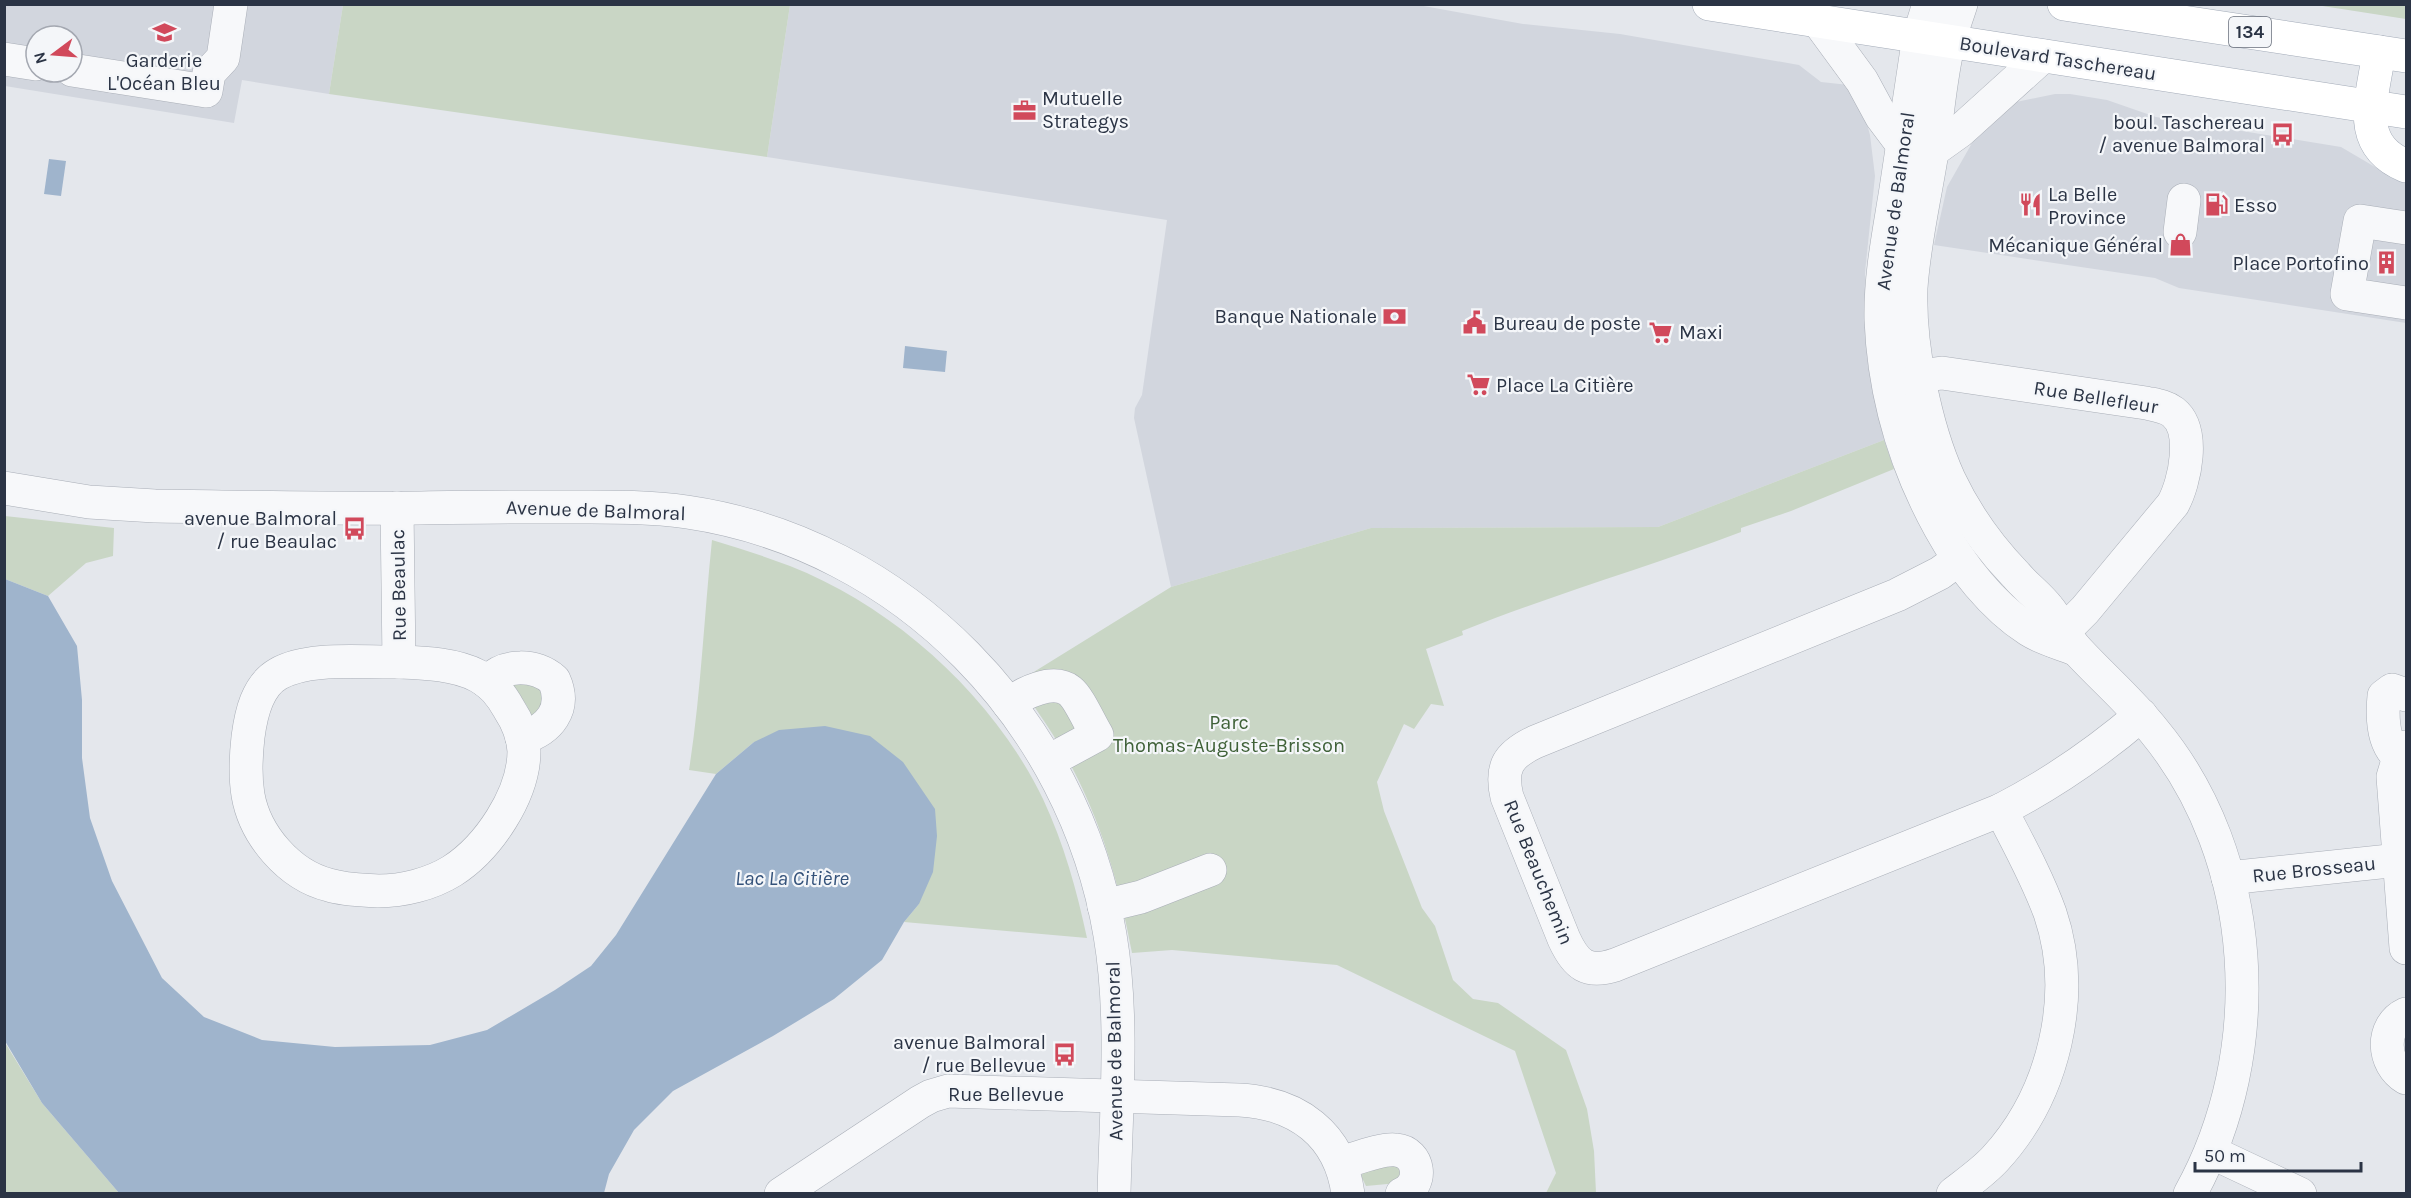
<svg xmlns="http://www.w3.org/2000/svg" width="2411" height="1198" viewBox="0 0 2411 1198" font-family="Karla,sans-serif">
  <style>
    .built { fill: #d2d6de; fill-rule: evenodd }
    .green { fill: #c9d6c5 }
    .water { fill: #9fb4cc }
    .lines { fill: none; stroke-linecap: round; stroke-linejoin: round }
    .minor-casing { stroke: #a9aeb7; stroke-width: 34 }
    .major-casing { stroke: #a3abb8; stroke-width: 34 }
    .minor { stroke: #f7f8fa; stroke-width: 33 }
    .major { stroke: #fff; stroke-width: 33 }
    .labels { text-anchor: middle; stroke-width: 4.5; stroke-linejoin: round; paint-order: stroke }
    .shield { fill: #f4f6f9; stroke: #676e7b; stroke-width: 1.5 }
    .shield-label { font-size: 18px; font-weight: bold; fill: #2b3445 }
    .street-label { font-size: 20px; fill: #2b3445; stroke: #f4f6f9 }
    .poi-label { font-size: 20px; fill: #2b3445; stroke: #f4f6f9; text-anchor: start }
    .park-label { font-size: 20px; fill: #3f6138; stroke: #f4f6f9 }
    .water-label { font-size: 21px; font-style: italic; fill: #34527a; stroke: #f4f6f9 }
  </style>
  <rect width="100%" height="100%" fill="#e4e7ec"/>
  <g class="built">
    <path d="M4,5H343L329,94L242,80L234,123L5,86ZM36,36H72V72H36Z"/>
    <path d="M790,5H1418L1523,24L1620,34L1799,65L1821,82L1849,85L1865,117L1870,135L1875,176L1865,272L1868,365L1884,440L1658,527L1371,528L1171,587L1134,418L1135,408L1142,395L1167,220L767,157Z"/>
    <path d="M2055,94H2070L2107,100L2156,117L2341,147L2387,174L2406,181V323L2179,288L2155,278L1934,245L1947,187L1976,136L2016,102Z"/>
  </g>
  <g class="green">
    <path d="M343,5H790L767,157L329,94Z"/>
    <path d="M2316,5H2397L2406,6V19Z"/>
    <path d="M1884,440L1894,469L1791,511L1741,528V532C1649,567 1554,594 1462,631L1463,635L1426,649L1444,706L1431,704L1414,729L1404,724L1377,782L1384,811L1422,908L1435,926L1453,980L1473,999L1498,1003L1566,1050L1587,1109L1594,1151L1596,1193H1546L1556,1173L1515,1051L1337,965L1172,950L1132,953C1117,872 1094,796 1048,727C1038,712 1028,696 1016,683L1171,587L1371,528L1658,527Z"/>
    <path d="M5,516L114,528L113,556L86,563L48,596L5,579Z"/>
    <path d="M712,540C738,548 764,556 790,566C896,608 993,696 1043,799C1064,844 1077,891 1087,938L904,922L919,904L754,742L716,774L689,770C701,694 704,617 712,540Z"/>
    <path d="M532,680L547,698L532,720L527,706L511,682Z"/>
    <path d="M4,1041L42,1103L119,1193H5Z"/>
    <path d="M1390,1164L1402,1165L1398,1183L1366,1186L1361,1176L1365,1170Z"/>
  </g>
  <g class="water">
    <path d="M49,159L66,161L61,196L44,194Z"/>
    <path d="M905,346L947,351L945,372L903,368Z"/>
    <path d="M5,579L48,596L77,646L82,700V758L90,818L112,881L162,978L204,1017L262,1040L335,1047L430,1045L487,1030L555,990L591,966L616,935L716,774L754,742L779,730L825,726L870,736L903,762L935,809L937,836L933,872L919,904L904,922L882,960L834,999L773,1036L673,1091L634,1130L609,1174L604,1193H119L42,1103L5,1041Z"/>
  </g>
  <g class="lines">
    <defs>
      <g id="minor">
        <path d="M1929,4L1919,36C1911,87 1904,138 1896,189C1889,233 1880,276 1881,320C1884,394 1904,463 1940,528C1961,566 1992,606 2029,630C2043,639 2060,643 2075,649"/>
        <path d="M1961,4C1957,17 1952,29 1949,42C1940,77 1938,115 1932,152C1925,197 1914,242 1911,288C1909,346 1925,426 1949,479C1966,515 1988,546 2016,575C2026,587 2039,596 2048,608C2059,621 2066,639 2078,651C2103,678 2131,702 2154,731C2259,858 2269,1052 2190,1194"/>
        <path d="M1818,21L1862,81L1881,116L1902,144"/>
        <path d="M4,59L36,64"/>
        <path d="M72,70L206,91L209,73L223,58L231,4"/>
        <path d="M1932,151L1960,131L2043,56"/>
        <path d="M2406,228L2360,221L2347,294L2406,303"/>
        <path d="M2180,232L2184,200"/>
        <path d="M1920,376L1942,373L2146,403C2155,405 2165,406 2173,412C2196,430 2185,482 2173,504L2085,610L2054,641"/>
        <path d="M4,488L89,502L155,506C244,507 332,509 421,508C469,507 517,507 565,507C605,507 646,506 687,512C904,544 1074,721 1110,935C1124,1017 1116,1110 1114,1194"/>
        <path d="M397,508L399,662"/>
        <path d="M1959,559L1940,573L1897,595L1535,742C1508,755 1500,767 1507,797L1564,939C1576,965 1587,974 1615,965L2001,810C2051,784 2098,752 2141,715"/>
        <path d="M399,662C425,663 455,664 478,676C492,683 502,696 509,709C517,721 523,736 524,751C524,795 488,848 452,871C431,884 403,891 378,891C362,890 345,890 329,885C289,875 255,835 248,795C245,777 246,755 248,737C251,714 257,686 278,674C309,656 364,663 399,662Z"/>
        <path d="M487,682C505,663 535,664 554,680C567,709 549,730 522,738"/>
        <path d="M1009,704C1023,693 1053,678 1070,691C1079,698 1090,724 1097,735L1049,761"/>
        <path d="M2406,747L2399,757L2393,777L2406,948"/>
        <path d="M2399,757C2382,743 2382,716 2384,696L2392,690L2406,695"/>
        <path d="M2228,878L2399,860"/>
        <path d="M1104,906L1141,897L1210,870"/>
        <path d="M2406,1014C2380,1026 2382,1064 2406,1078"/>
        <path d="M2211,1152L2300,1194"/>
        <path d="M1341,1163C1355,1159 1382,1148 1396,1150C1420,1152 1424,1185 1402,1194"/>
        <path d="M781,1194L920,1102L931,1096L948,1091L1239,1100C1297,1103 1340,1134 1348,1194"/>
        <path d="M1953,1194C1967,1183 1983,1172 1995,1159C2054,1095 2078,995 2050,913C2037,877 2018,843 2001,810"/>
      </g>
      <g id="major">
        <path d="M1709,4L2406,112"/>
        <path d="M2064,4L2406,56"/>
        <path d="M2379,52C2373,97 2353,144 2406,166"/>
      </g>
    </defs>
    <use href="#minor" class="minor-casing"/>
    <use href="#major" class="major-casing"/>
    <use href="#minor" class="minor"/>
    <use href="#major" class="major"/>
  </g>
  <defs>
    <symbol id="school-bare" viewBox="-9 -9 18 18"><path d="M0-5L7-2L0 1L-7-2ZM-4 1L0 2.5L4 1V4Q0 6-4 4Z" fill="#d1495b" stroke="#f4f6f9" stroke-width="2.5" paint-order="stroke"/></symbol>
    <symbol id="office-bare" viewBox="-9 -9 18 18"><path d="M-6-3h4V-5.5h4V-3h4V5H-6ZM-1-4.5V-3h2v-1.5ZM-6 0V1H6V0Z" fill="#d1495b" stroke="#f4f6f9" stroke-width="2.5" paint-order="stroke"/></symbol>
    <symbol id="bus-bare" viewBox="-9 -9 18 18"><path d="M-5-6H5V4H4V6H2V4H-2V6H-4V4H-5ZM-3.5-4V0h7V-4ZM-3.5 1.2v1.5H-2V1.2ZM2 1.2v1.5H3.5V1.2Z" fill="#d1495b" stroke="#f4f6f9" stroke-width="2.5" paint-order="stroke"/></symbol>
    <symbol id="restaurant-bare" viewBox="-9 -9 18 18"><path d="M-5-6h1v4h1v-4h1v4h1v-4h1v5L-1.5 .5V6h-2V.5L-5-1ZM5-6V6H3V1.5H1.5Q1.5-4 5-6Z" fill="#d1495b" stroke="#f4f6f9" stroke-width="2.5" paint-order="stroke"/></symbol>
    <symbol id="fuel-bare" viewBox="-9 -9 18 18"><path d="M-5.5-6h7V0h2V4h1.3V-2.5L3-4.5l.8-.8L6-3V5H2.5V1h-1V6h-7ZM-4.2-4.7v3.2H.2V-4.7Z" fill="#d1495b" stroke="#f4f6f9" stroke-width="2.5" paint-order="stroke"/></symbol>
    <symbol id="shop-bare" viewBox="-9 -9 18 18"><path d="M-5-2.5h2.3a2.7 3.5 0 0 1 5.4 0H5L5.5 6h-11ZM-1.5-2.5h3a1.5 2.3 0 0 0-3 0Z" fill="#d1495b" stroke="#f4f6f9" stroke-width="2.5" paint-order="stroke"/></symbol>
    <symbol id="building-bare" viewBox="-9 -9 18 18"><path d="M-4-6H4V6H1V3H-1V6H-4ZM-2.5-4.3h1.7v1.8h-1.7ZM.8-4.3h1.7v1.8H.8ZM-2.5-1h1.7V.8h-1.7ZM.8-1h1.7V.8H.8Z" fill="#d1495b" stroke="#f4f6f9" stroke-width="2.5" paint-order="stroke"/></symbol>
    <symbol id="bank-bare" viewBox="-9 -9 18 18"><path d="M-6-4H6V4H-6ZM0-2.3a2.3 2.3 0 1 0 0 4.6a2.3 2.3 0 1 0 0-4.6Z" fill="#d1495b" stroke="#f4f6f9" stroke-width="2.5" paint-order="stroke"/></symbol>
    <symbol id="civic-bare" viewBox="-9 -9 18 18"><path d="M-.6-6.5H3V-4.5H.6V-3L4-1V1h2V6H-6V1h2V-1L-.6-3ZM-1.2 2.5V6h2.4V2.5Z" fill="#d1495b" stroke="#f4f6f9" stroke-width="2.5" paint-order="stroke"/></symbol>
    <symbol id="supermarket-bare" viewBox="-9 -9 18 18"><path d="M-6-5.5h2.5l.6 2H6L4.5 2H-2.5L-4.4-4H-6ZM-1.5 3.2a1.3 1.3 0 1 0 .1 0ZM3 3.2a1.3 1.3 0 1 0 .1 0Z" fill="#d1495b" stroke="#f4f6f9" stroke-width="2.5" paint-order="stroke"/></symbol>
  </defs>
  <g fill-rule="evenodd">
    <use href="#school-bare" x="148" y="16" width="33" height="33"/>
    <use href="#office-bare" x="1008" y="94" width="33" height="33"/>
    <use href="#bus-bare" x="2266" y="118" width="33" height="33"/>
    <use href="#restaurant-bare" x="2014" y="188" width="33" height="33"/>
    <use href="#fuel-bare" x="2200" y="188" width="33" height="33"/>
    <use href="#shop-bare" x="2164" y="228" width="33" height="33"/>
    <use href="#building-bare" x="2370" y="246" width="33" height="33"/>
    <use href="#bank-bare" x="1378" y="300" width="33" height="33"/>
    <use href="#civic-bare" x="1458" y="306" width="33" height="33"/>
    <use href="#supermarket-bare" x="1644" y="316" width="33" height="33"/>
    <use href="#supermarket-bare" x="1462" y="368" width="33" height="33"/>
    <use href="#bus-bare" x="338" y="512" width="33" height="33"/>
    <use href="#bus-bare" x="1048" y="1038" width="33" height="33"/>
  </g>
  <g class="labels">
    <rect class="shield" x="2229" y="17" width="42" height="30" rx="4.5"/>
    <g class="shield-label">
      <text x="2250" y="38">134</text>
    </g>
    <g class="street-label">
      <text transform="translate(2058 58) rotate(9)" y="7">Boulevard Taschereau</text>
      <text transform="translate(1895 201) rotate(-82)" y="7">Avenue de Balmoral</text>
      <text transform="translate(2096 397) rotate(9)" y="7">Rue Bellefleur</text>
      <text transform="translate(596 510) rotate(2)" y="7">Avenue de Balmoral</text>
      <text transform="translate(398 585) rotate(-91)" y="7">Rue Beaulac</text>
      <text transform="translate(2314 869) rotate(-6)" y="7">Rue Brosseau</text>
      <text transform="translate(1539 872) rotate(68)" y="7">Rue Beauchemin</text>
      <text transform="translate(1114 1051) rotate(-91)" y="7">Avenue de Balmoral</text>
      <text x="1006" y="1101">Rue Bellevue</text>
    </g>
    <g class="poi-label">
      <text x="164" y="67" text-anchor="middle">Garderie<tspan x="164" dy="23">L'Océan Bleu</tspan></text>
      <text x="1042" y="105">Mutuelle<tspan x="1042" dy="23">Strategys</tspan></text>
      <text x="2265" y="129" text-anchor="end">boul. Taschereau<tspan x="2265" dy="23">/ avenue Balmoral</tspan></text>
      <text x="2048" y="201">La Belle<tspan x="2048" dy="23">Province</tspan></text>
      <text x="2234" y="212">Esso</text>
      <text x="2163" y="252" text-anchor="end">Mécanique Général</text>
      <text x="2369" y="270" text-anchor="end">Place Portofino</text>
      <text x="1377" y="323" text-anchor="end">Banque Nationale</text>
      <text x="1493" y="330">Bureau de poste</text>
      <text x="1679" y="339">Maxi</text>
      <text x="1496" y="392">Place La Citière</text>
      <text x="337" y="525" text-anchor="end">avenue Balmoral<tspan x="337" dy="23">/ rue Beaulac</tspan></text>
      <text x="1046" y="1049" text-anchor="end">avenue Balmoral<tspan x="1046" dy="23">/ rue Bellevue</tspan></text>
    </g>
    <g class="park-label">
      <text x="1229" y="729">Parc<tspan x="1229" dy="23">Thomas-Auguste-Brisson</tspan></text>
    </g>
    <g class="water-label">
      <text x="792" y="885">Lac La Citière</text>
    </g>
  </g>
  <rect width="2411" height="1198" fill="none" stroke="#2b3445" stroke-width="12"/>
  <g transform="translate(54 54) rotate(254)"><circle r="28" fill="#f4f6f9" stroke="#a4a8b1" stroke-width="1.5"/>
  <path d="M0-4.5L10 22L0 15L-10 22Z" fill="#d1495b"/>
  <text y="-9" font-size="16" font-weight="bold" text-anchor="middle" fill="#2b3445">N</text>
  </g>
  <path d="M2195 1162v9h166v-9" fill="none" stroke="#2b3445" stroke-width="3"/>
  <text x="2204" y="1162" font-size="18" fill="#2b3445" stroke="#f4f6f9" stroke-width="4.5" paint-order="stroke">50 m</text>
</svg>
